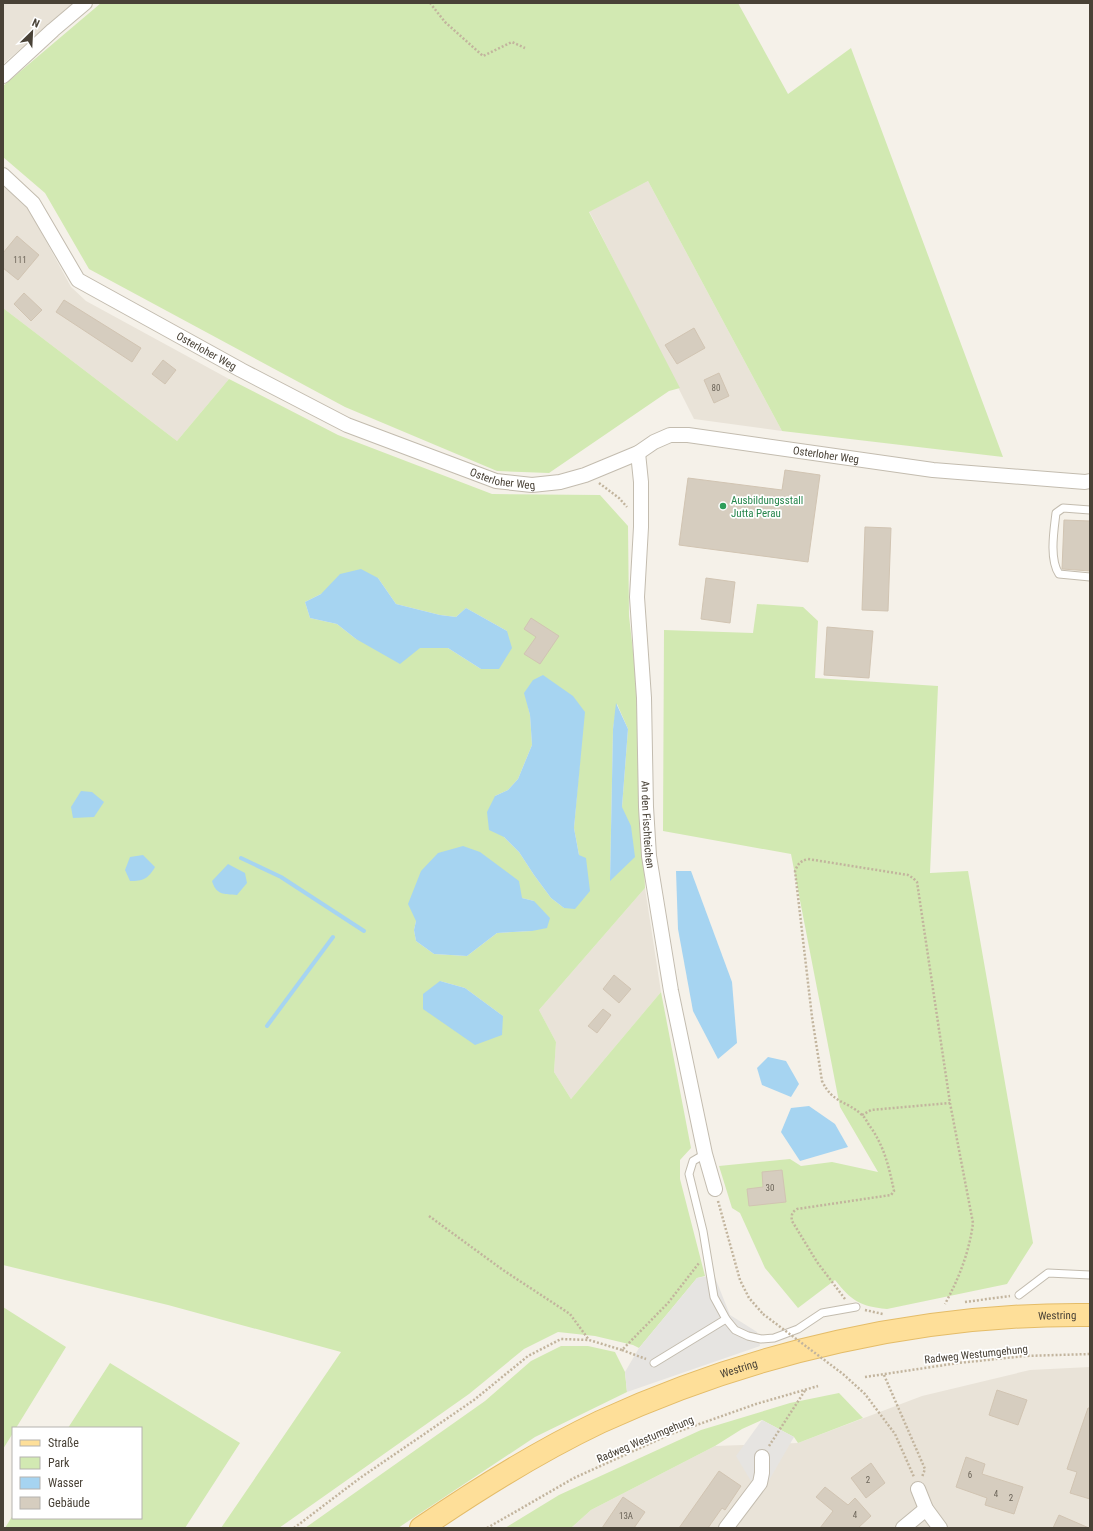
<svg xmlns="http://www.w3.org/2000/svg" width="1093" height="1531" viewBox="0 0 1093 1531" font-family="'Roboto Condensed',sans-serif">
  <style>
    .residential { fill: #e9e3d8 }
    .green { fill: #d2e9b2; fill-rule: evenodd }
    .parking { fill: #e6e4e1 }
    .water { fill: #a6d4f1 }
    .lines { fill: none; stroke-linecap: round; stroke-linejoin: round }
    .stream { stroke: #a6d4f1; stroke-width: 4 }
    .building { fill: #d6cdbf; stroke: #d1c4b2 }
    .lane-casing { stroke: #c3bcaf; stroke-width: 9 }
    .street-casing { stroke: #c3bcaf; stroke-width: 16 }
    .primary-casing { stroke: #e4bc68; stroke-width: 24 }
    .path { stroke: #c2b49d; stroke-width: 2.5; stroke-dasharray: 2 2; stroke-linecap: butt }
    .lane { stroke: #fff; stroke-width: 7 }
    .street { stroke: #fff; stroke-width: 14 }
    .primary { stroke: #fedf99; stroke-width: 22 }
    .path-bridge { stroke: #c2b49d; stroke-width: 2.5; stroke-dasharray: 2 2; stroke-linecap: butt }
    .leisure-dot { fill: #2e9e5b; stroke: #fff; stroke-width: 1.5 }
    .labels { text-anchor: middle; stroke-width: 3.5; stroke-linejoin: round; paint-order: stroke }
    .number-label { font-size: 9px; fill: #6c6559 }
    .street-label { font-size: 11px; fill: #494237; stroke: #fff }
    .leisure-label { font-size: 11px; fill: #27864d; stroke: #fff; text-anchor: start }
  </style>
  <rect width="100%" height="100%" fill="#f5f1e9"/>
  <g class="residential">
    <path d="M3,3H73L3,64Z"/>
    <path d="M648,181L782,431L694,419L589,211Z"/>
    <path d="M3,186L29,210L71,287L86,301L229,379L177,441L3,308Z"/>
    <path d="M645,888L661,992L571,1099L554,1072L556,1042L539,1010Z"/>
    <path d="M1090,1367V1528H571L591,1510L715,1446L798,1443L922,1396L1030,1370Z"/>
  </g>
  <g class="green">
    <path d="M101,3H738L788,94L851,48L1003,457L782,431L648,181L589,212L680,388L669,391L549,473L497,471L345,407L89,269L45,193L3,157V86Z"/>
    <path d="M3,308L177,441L229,379L338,435L492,494L600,495L628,526L629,616L638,695L645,888L539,1010L556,1042L554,1072L571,1099L661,992L691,1148L680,1160V1179L705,1276L697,1278L639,1348L633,1345L595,1336L558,1332L524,1349L469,1394L279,1528H221L341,1352L168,1305L3,1265ZM378,578L396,604L440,615L456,617L466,608L507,631L481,669L448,648H420L356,639L337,624L310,618L305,602L321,594ZM525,693L584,712L574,828L579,855L564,908L551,898L534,875L519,852L504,837L495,796L508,790L518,779L532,745L530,715ZM617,704L628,729L622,807L610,880L613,729ZM522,898L534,901L532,931L497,933L467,956L434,954L416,941L414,930L416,921ZM440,981L465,988L503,1016Z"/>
    <path d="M757,604L803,607L818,621L815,678L938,686L930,873L968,871L1033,1243L1007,1284L887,1309C859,1306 852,1301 835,1280L798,1308L765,1268L740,1213L732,1208L719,1166L790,1159L801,1166L832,1162L878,1172L840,1107L791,854L663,831L664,630L753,633Z"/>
    <path d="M3,1307L66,1347L16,1428H13V1433L3,1449Z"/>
    <path d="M561,1346H588L615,1352L625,1372L627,1392L535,1437L398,1528H305L485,1401L531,1361Z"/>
    <path d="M110,1363L240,1443L185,1528H5L13,1515V1518H141V1428H68Z"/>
    <path d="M839,1393L863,1418L798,1443L794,1437L762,1420L742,1429L715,1446L591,1510L571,1528H505L559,1495L701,1430L790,1403Z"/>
  </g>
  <g class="parking">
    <path d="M714,1275L730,1315L757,1332L760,1346L627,1392L625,1372L639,1348L697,1278Z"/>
    <path d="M762,1420L794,1437L760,1496L736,1456Z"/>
  </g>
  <g class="water">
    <path d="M361,569L378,578L396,604L440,615L456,617L466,608L507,631L512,648L499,669H481L448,648H420L400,664L356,639L337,624L310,618L305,602L321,594L340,574Z"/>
    <path d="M543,675L573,696L585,712L574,828L579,855L586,858L590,891L575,909L564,908L551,898L534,875L519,852L504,837L489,830L487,812L495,796L508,790L518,779L532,745L530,715L524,693L533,680Z"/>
    <path d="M616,703L628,729L622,807L631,826L635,857L610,881L613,729Z"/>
    <path d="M81,791L92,792L104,802L94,817L73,818L71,807Z"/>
    <path d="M463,846L480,852L519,881L522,898L534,901L550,918L547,928L532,931L497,933L467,956L434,954L416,941L414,930L416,921L408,904L421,871L438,853Z"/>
    <path d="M143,855L155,867C148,879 143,881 130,881L125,870L130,857Z"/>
    <path d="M228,864L245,873L247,883L237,895C224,894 216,895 212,881Z"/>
    <path d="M676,871H691L732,982L737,1043L718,1059L693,1011L678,929Z"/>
    <path d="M440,981L465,988L503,1016L502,1035L475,1045L423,1009V994Z"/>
    <path d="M768,1057L786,1061L799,1084L791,1097L762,1085L757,1068Z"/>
    <path d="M809,1106L835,1124L848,1147L800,1161L781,1132L791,1108Z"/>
  </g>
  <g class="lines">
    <g class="stream">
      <path d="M241,858L281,877L364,931"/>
      <path d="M267,1026L333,937"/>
    </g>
  </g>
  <g class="building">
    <path d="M17,236L39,255L18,280L3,268V253Z"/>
    <path d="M24,293L42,310L31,321L14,304Z"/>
    <path d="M64,300L141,348L132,362L56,312Z"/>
    <path d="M694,328L705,348L677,364L665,345Z"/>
    <path d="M163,360L176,370L165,384L152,374Z"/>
    <path d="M719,373L729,396L714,403L704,380Z"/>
    <path d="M785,470L820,475L808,562L679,545L688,478L782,490Z"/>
    <path d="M1064,520L1090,521V571L1062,569Z"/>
    <path d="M865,527L891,528L888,611L862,610Z"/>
    <path d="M706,578L735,582L730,623L701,619Z"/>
    <path d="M531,618L559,636L540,664L524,654L536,637L524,629Z"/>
    <path d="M827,627L873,631L869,678L824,675Z"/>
    <path d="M614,975L631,989L619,1003L603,989Z"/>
    <path d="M603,1009L611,1015L597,1033L588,1026Z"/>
    <path d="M782,1170L786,1202L749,1206L747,1189L763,1187L762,1172Z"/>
    <path d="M997,1390L1027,1400L1018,1425L989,1415Z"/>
    <path d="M1088,1408H1090V1499L1070,1493L1077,1472L1067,1469Z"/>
    <path d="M966,1457L985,1464L982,1474L1023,1487L1014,1514L985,1505L987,1498L956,1487Z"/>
    <path d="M871,1463L885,1483L866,1498L851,1478Z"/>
    <path d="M719,1471L741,1486L725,1510L722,1508L708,1528H679Z"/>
    <path d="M825,1487L848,1505L855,1498L871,1516L858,1528H820L833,1511L816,1497Z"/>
    <path d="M623,1497L645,1512L634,1528H602Z"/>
    <path d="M1059,1515L1089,1528H1053Z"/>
  </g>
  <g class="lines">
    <defs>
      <g id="lane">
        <path d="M1090,510L1063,508L1056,513C1054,530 1049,559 1059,574L1090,577"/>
        <path d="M705,1154L693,1161L689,1174L703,1231L714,1297L726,1319L735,1330L748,1336L761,1339L774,1338L798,1329L822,1313L856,1307"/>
        <path d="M1019,1295L1048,1273L1090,1275"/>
        <path d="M654,1363L726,1319"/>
      </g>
      <g id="street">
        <path d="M3,76L53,30L85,3"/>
        <path id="s1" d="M3,175L33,203L78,280L241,370L347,425L496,481L532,485L560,482L585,475L638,453L654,442L670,435H688L933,470L1085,482L1090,481"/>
        <path id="s2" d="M638,453L641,482V527L637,597L644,698L646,807L649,856L671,991L705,1154L715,1189"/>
        <path d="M918,1489L926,1509L940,1528"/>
        <path d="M726,1528L760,1483L762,1473V1457"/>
        <path d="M903,1528L926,1509"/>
      </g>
      <g id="primary">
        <path id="s3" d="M421,1528C478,1489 537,1452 600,1422C752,1352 922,1313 1090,1315"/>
      </g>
    </defs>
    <use href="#lane" class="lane-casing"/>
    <use href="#street" class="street-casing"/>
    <use href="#primary" class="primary-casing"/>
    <g class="path">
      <path d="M430,3L445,22L483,56L512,42L525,48"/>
      <path d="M599,483L619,498L627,507"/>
      <path d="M862,1115L871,1110L950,1103"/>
      <path d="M718,1201L740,1280L749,1298L763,1314"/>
      <path d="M429,1216L503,1270L570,1314L589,1340"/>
      <path d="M845,1299L817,1262L792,1221C791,1215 792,1212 797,1209L891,1195L894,1191C889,1167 884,1145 869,1125C867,1122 865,1117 862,1115C846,1100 833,1104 822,1081L812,1017L795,871C798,864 800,861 808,859L908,875L913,878L917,882L950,1103L973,1223C969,1253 959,1278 945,1304"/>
      <path d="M965,1302L1010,1296"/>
      <path d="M865,1310L883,1314"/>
      <path d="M622,1350L646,1359"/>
      <path d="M843,1374L865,1394L895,1434L914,1477"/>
      <path d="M884,1375L925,1469L922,1477"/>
      <path d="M865,1377L958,1363L1025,1356L1090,1354"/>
      <path d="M769,1446L806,1389"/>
      <path d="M294,1528L360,1478L474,1400L528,1356L561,1339L589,1340L622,1350L668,1303L699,1263"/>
      <path d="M487,1528L574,1478L671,1434L756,1404L818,1386"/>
    </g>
    <use href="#lane" class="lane"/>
    <use href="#street" class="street"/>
    <use href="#primary" class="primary"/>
    <path class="path-bridge" d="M763,1314L843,1374"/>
  </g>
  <circle class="leisure-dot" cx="723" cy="506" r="4"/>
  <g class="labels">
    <g class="number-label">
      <text x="20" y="263">111</text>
      <text x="716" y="391">80</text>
      <text x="770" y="1191">30</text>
      <text x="970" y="1478">6</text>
      <text x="868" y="1483">2</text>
      <text x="996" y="1497">4</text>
      <text x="1011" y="1501">2</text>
      <text x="855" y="1518">4</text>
      <text x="626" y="1519">13A</text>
    </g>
    <g class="street-label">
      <text dy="4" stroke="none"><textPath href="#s1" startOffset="277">Osterloher Weg</textPath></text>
      <text dy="4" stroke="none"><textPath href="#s1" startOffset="937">Osterloher Weg</textPath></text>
      <text dy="4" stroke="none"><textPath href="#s1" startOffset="601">Osterloher Weg</textPath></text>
      <text dy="4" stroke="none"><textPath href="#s2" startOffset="372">An den Fischteichen</textPath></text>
      <text dy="4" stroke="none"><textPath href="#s3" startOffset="681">Westring</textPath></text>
      <text transform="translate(976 1354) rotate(-6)" y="4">Radweg Westumgehung</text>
      <text dy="4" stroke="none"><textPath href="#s3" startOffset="357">Westring</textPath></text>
      <text transform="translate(645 1439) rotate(-23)" y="4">Radweg Westumgehung</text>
    </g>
    <g class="leisure-label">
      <text x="731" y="504">Ausbildungsstall<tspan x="731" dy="13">Jutta Perau</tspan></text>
    </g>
  </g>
  <rect width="1093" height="1531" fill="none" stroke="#494237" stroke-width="8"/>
  <rect x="12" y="1427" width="130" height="92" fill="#ffffff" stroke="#b6b3af"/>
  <rect x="20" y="1440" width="20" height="6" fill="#fedf99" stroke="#b6b3af"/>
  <text x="48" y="1447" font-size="12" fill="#494237">Straße</text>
  <rect x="20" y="1457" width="20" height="12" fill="#d2e9b2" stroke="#b6b3af"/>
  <text x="48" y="1467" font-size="12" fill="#494237">Park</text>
  <rect x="20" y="1477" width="20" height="12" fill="#a6d4f1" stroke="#b6b3af"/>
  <text x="48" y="1487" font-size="12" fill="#494237">Wasser</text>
  <rect x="20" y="1497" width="20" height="12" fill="#d6cdbf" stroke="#b6b3af"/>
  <text x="48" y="1507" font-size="12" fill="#494237">Gebäude</text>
  <g transform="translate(32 32) rotate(24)" stroke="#ffffff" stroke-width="3" paint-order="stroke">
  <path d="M0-3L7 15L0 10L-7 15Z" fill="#494237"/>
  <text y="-6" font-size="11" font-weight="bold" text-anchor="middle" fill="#494237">N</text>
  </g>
</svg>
